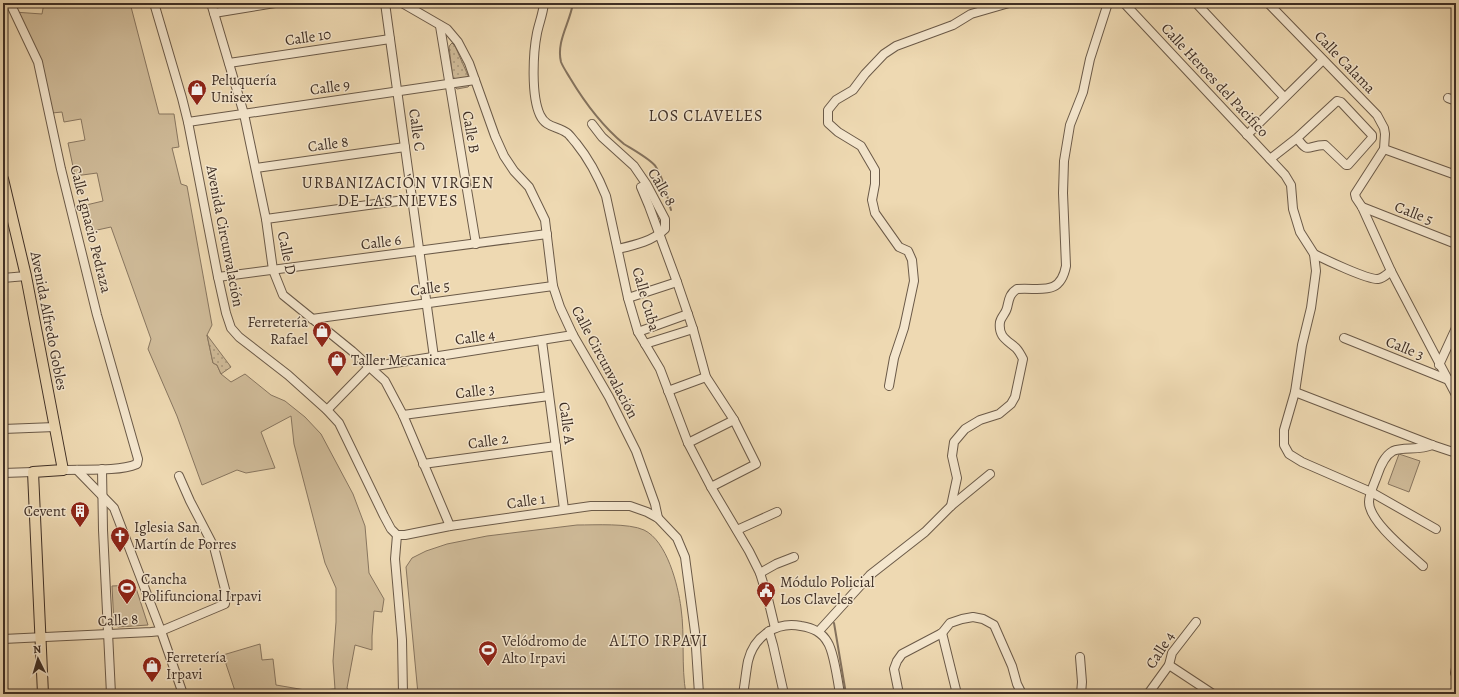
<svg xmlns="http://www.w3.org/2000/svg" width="1459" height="697" viewBox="0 0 1459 697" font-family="Alegreya,serif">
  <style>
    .green { fill: #d0bc9a; stroke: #887660 }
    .park { fill: url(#park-dots); stroke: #887660 }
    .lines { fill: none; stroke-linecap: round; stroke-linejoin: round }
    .stream { stroke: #84725d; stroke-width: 2 }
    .minor-casing { stroke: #6b5a48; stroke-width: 10 }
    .major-casing { stroke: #3f2f25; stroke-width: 12 }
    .minor { stroke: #f4e6cd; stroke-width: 8 }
    .major { stroke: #eed9b2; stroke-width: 10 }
    .labels { text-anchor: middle; stroke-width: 3; stroke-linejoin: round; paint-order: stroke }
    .street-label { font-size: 15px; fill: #3f2f25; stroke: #f4e6cd }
    .poi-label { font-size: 15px; fill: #3f2f25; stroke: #f4e6cd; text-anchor: start }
    .neighbourhood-label { font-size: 16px; letter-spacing: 1px; fill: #3f2f25; stroke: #f4e6cd }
  </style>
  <defs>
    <pattern id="park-dots" width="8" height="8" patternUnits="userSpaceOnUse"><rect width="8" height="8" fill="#d0bc9a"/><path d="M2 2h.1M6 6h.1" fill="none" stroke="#aa997d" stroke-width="1.8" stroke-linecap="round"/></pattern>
  </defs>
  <rect width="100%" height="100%" fill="#eed9b2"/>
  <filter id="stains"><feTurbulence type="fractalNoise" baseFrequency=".005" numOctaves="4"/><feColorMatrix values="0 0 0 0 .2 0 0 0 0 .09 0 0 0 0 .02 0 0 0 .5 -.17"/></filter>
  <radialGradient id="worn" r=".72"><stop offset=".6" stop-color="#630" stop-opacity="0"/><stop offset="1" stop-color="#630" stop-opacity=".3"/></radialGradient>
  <g class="green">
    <path d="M44,3H130L159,114H174L179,147L172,148L181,184L187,186L212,325L207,335L213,363L217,365L221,374L231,382L245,374L271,395L285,401L305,417L321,434L353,494L365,526L369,573L384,599L382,612L374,611L372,636V650L355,645L347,688L351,694H236L223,655L260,644L262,660L273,659L276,685L311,691L335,689L333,661L336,622V588L325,563L294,444L291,416L261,432L275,468L246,473L237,470L202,485L177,416L148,349L151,339L111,227L88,232L82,206L103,201L97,173L75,176L68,143L85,140L81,119L64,122L62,112L52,113L39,58L14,12L42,14Z"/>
    <path d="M1399,454L1420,461L1409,492L1388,484Z"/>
    <path d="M577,525C595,525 629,523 644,530C667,541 678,585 681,608C685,636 681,666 686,694H418L406,567L412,558L426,551L447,544L487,536Z"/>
    <path d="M135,585L148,625L118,627L114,624L112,586Z"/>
  </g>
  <g class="park">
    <path d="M452,43L455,46L470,80L471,84L468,87L457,89L454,86L449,47L450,45Z"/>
    <path d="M207,335L231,367L221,374L217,365L213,363Z"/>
  </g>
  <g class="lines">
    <g class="stream">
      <path d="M573,3C570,23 556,41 561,62C563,67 567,73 570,78C585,103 601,125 624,144C632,149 652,160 656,167C664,179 667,196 671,210"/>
      <path d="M834,623L846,694"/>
    </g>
    <defs>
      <g id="minor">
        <path d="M10,3L38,62L61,169L97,315L138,459L137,464C117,472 85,469 63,470"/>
        <path d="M154,3L182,98L188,122L218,277L226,313L231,328L239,337L288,375L327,410L339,423L384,516L391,529L397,535"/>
        <path d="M211,3L244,114L266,219L273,270L283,295L352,351L385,381L403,415L450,526"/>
        <path d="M385,3L434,357"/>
        <path d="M402,3L447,29L458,42L469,63L495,136L504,156L514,171L529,187L545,220L553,286L560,307L573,335L609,397L636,451L655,504L658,518"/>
        <path d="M544,3C543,14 539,23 537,33C533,53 531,96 540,115C546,128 558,126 567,133C570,135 573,140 576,143C589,159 598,176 606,196L628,298L638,332L660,369L688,443L711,487L749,551L760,573L768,599L775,628"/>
        <path d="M1124,3L1285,175L1291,185L1293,209L1300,232L1314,254L1316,271L1311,308L1302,345L1295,392L1284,430V445L1289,454L1302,462L1371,492L1436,529"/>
        <path d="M1196,3L1284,97"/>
        <path d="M1268,3L1377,115L1384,128L1385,134L1384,149L1355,194L1356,198L1362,207L1391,271L1456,395"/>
        <path d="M214,13L275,3"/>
        <path d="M440,26L476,244"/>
        <path d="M229,63L390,39"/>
        <path d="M1448,98L1456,101"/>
        <path d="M188,122L475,80"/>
        <path d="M592,124L602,137L634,166L647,185L665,219V229C653,241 635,245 618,249"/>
        <path d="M1247,135L1323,60"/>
        <path d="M1384,149L1456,175"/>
        <path d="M1270,159L1297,138L1337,101L1341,102L1372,135V138L1348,165H1346L1325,145C1307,145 1309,155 1297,138"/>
        <path d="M256,168L405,147"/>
        <path d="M641,187L649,206L677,282L693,329L706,377L734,420L756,464L711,487"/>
        <path d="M1362,207L1456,244"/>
        <path d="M266,219L412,199"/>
        <path d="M1314,254C1324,259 1368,280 1378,279C1384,278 1387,274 1391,271"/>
        <path d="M218,277L547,234"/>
        <path d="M3,278L26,276"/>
        <path d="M628,298L677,282"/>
        <path d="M312,319L553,286"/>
        <path d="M638,332L688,314"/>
        <path d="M1344,338L1456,383"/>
        <path d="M542,341L564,509"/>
        <path d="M645,344L693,329"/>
        <path d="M1439,365L1456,328"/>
        <path d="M889,386L894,358L904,328L914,281L912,260L908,251L899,247L875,213L872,200L875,184V170L861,146L838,132L828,123V110L836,100L853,90L865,74L884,54L896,46L953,25L971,14L1009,3"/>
        <path d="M668,391L706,377"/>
        <path d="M1295,392L1432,445L1456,453"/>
        <path d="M327,410L369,367L573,335"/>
        <path d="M403,415L549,396"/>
        <path d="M3,429L55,427"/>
        <path d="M688,443L734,420"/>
        <path d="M423,464L556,446"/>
        <path d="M102,469L103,530L111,694"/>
        <path d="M77,470L114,508L161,631L183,694"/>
        <path d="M3,473L33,472"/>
        <path d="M951,506L957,478L952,456L954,442L965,429L980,420L999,414L1011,404L1015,397L1023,359C1021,355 1019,351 1016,348C1007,340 998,337 1000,322C1001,317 1006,313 1007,308C1009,300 1009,294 1017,289C1040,287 1060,297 1066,266L1063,193L1064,161L1070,125L1083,92L1090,59L1108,3"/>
        <path d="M737,530L777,512"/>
        <path d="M397,535H405L450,526L591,506H630L647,512L658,518L677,538L685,557L695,632L699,694"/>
        <path d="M397,535L395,559L402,640L403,694"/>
        <path d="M1423,566C1409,553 1369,522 1369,502C1369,494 1374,484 1377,476C1380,467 1384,456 1393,451C1403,446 1419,451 1432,445"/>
        <path d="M760,573L776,564L794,557"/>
        <path d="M769,631L773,645L784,694"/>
        <path d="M819,631L870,575L925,532L951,506L990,474"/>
        <path d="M942,633L957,694"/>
        <path d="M3,639L151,632L161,631L225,604L226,593L214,547L190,501L179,476"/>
        <path d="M1080,657L1082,682L1081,694"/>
        <path d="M1169,665L1213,694"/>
        <path d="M1456,668L1455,673L1456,675"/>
        <path d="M743,694C745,683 746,671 748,661C754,636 777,621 801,626C813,628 822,632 828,643C834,653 838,682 840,694"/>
        <path d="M899,694L894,669L897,661L902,654L942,633L950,623L962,619L973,617L983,619L994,625L1012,666L1017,684L1022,694"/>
        <path d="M1148,694L1169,665L1172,653L1196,622"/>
      </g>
      <path id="major" d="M3,179L26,276L63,470L33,472L43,694"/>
    </defs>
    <use href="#minor" class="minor-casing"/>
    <use href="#major" class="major-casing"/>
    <use href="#minor" class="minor"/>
    <use href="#major" class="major"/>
  </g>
  <defs>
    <symbol id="shop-pin" viewBox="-11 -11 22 30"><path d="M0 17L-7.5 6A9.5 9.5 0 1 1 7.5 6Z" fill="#8f2418" stroke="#f4e6cd"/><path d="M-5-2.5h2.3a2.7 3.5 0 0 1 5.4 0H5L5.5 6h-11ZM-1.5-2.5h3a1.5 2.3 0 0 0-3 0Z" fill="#fff"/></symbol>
    <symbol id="building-pin" viewBox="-11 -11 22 30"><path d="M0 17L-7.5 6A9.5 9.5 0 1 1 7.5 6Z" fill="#8f2418" stroke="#f4e6cd"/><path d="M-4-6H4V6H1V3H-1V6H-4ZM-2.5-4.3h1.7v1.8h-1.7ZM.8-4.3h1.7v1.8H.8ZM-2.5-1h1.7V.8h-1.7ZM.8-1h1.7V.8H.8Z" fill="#fff"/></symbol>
    <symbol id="church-pin" viewBox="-11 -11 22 30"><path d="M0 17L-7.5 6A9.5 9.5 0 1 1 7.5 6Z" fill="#8f2418" stroke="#f4e6cd"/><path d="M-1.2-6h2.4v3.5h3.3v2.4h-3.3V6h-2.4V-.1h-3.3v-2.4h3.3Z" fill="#fff"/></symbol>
    <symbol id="stadium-pin" viewBox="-11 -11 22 30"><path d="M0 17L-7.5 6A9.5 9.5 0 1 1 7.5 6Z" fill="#8f2418" stroke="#f4e6cd"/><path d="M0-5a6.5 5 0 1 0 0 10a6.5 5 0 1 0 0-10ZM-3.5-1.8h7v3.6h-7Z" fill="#fff"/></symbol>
    <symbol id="civic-pin" viewBox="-11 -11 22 30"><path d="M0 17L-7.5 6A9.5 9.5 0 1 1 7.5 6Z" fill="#8f2418" stroke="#f4e6cd"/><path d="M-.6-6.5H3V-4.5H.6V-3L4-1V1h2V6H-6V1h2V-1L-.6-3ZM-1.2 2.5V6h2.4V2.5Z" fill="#fff"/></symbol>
  </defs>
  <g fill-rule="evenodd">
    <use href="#shop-pin" x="186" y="78" width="22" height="30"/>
    <use href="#shop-pin" x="311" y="320" width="22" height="30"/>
    <use href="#shop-pin" x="326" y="349" width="22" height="30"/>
    <use href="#building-pin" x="69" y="500" width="22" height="30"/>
    <use href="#church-pin" x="109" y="525" width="22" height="30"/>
    <use href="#stadium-pin" x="116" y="577" width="22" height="30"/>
    <use href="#civic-pin" x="755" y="580" width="22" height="30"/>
    <use href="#stadium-pin" x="477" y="639" width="22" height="30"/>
    <use href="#shop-pin" x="141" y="655" width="22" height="30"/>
  </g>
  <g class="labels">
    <g class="street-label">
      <text transform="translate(308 37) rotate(-8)" y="5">Calle 10</text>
      <text transform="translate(1345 62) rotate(46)" y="5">Calle Calama</text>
      <text transform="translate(1215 80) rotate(47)" y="5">Calle Heroes del Pacifico</text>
      <text transform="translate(330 87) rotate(-8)" y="5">Calle 9</text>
      <text transform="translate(417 130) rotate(82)" y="5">Calle C</text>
      <text transform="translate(471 132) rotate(80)" y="5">Calle B</text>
      <text transform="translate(328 144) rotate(-8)" y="5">Calle 8</text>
      <text transform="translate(662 187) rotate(60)" y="5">Calle 8</text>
      <text transform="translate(1414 213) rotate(21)" y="5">Calle 5</text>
      <text transform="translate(91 229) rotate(76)" y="5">Calle Ignacio Pedraza</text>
      <text transform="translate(225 236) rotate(79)" y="5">Avenida Circunvalación</text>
      <text transform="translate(381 242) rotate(-7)" y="5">Calle 6</text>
      <text transform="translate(287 253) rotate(78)" y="5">Calle D</text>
      <text transform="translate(430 288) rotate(-8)" y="5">Calle 5</text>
      <text transform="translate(646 299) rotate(74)" y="5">Calle Cuba</text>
      <text transform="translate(49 321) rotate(79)" y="5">Avenida Alfredo Gobles</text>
      <text transform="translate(475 337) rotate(-8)" y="5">Calle 4</text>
      <text transform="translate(1405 348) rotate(22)" y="5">Calle 3</text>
      <text transform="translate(605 362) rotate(62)" y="5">Calle Circunvalación</text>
      <text transform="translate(475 391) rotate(-7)" y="5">Calle 3</text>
      <text transform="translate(567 423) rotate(82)" y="5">Calle A</text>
      <text transform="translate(488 441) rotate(-8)" y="5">Calle 2</text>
      <text transform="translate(526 501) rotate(-8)" y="5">Calle 1</text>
      <text transform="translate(118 620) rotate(-3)" y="5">Calle 8</text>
      <text transform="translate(1160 650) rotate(-58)" y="5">Calle 4</text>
    </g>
    <g class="poi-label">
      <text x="211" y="85">Peluquería<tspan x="211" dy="17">Unisex</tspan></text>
      <text x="308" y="327" text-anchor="end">Ferretería<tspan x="308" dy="17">Rafael</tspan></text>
      <text x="351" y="365">Taller Mecanica</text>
      <text x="66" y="516" text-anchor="end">Cevent</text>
      <text x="134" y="532">Iglesia San<tspan x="134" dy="17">Martín de Porres</tspan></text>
      <text x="141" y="584">Cancha<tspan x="141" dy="17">Polifuncional Irpavi</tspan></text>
      <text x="780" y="587">Módulo Policial<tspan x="780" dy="17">Los Claveles</tspan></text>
      <text x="502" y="646">Velódromo de<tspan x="502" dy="17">Alto Irpavi</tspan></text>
      <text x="166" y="662">Ferretería<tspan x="166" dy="17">Irpavi</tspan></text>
    </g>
    <g class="neighbourhood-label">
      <text x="706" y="121">LOS CLAVELES</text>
      <text x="398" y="188">URBANIZACIÓN VIRGEN<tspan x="398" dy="18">DE LAS NIEVES</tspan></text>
      <text x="659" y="646">ALTO IRPAVI</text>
    </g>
  </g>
  <rect width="1459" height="697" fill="none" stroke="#eed9b2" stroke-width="16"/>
  <rect x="4" y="4" width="1451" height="689" fill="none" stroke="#3f2f25" stroke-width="2"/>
  <rect x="8" y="8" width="1443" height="681" fill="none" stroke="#3f2f25"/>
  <g transform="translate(38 659) rotate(355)" stroke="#f4e6cd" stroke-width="3" paint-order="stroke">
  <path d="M0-3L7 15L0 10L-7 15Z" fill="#3f2f25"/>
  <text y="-6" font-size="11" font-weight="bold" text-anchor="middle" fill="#3f2f25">N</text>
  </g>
  <rect width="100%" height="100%" filter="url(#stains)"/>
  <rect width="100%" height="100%" fill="url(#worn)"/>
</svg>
